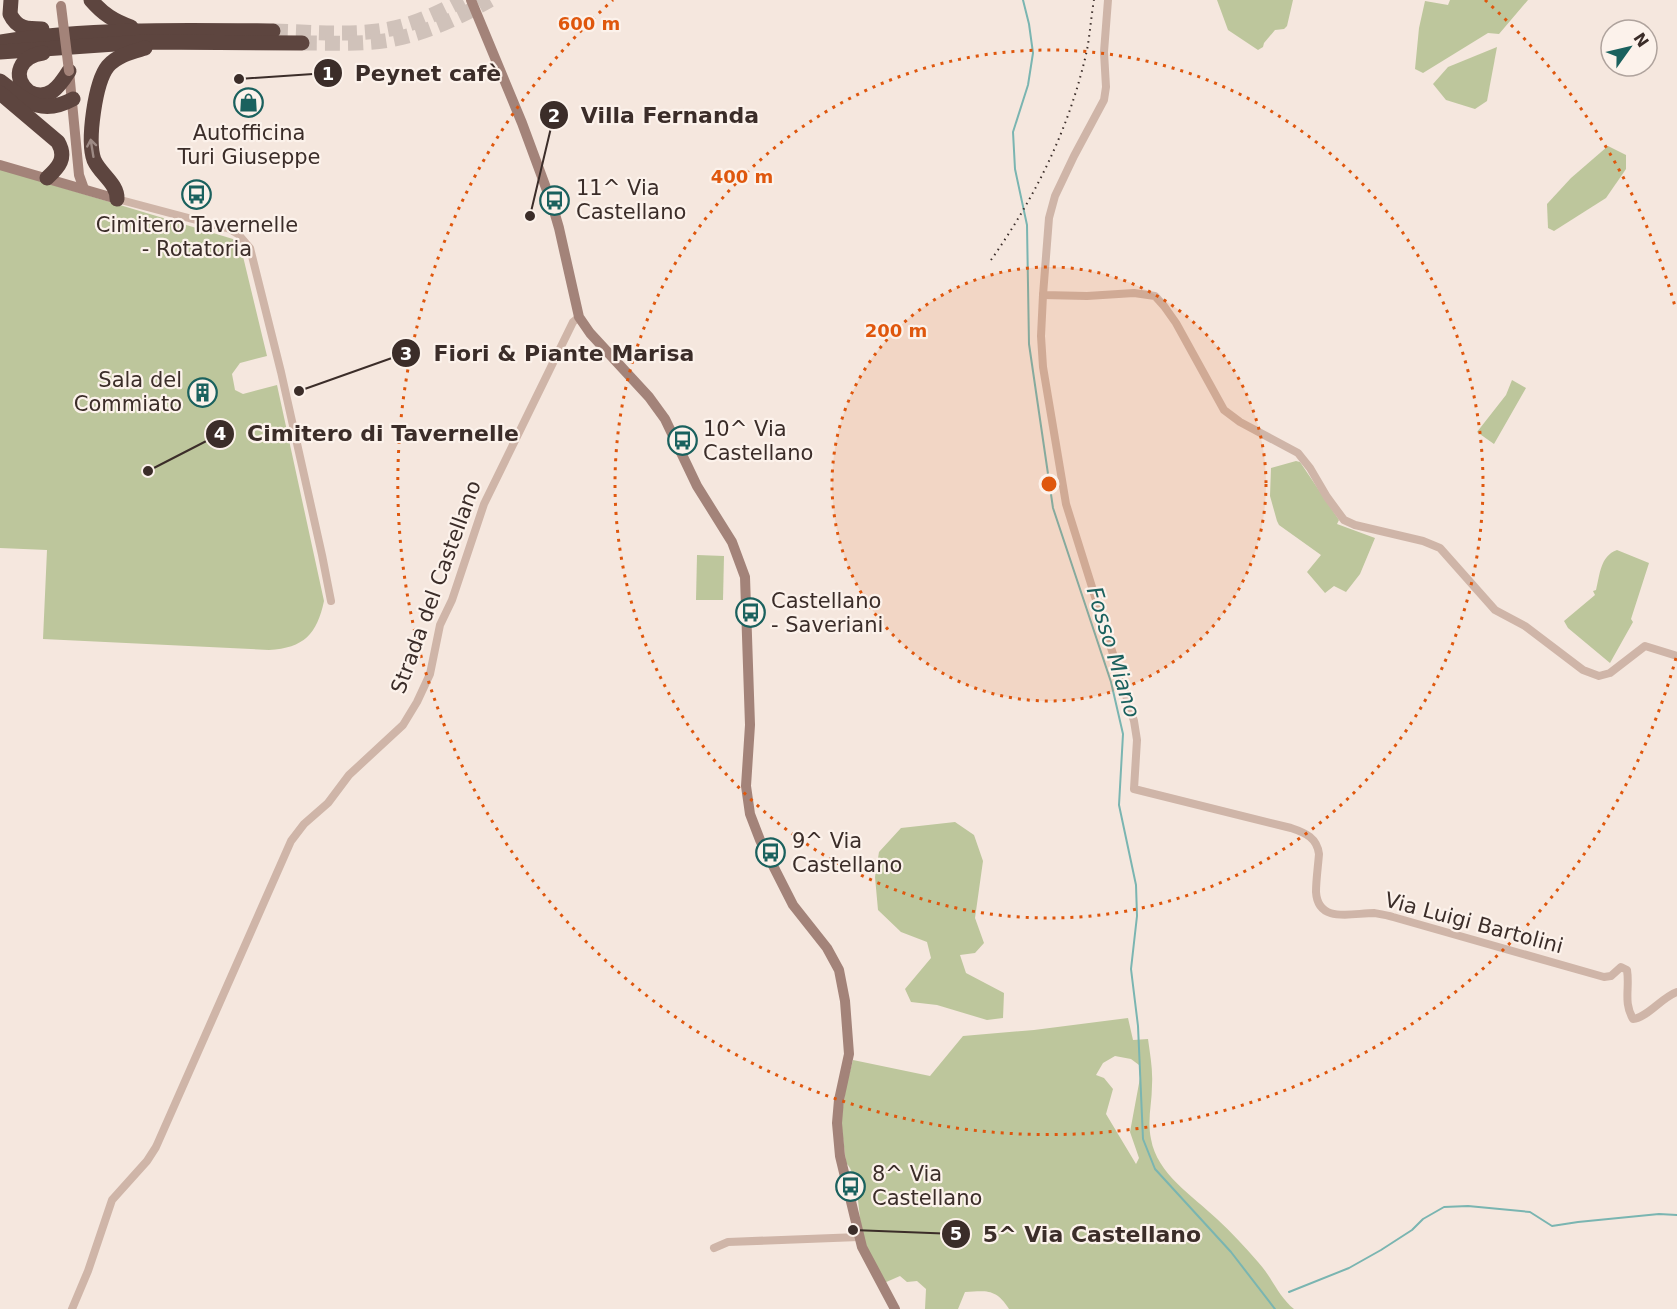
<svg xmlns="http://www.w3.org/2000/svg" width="1677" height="1309" viewBox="0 0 1677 1309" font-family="'DejaVu Sans',sans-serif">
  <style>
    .green { fill: #bdc69c; fill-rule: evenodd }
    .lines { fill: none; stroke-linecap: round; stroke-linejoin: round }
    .stream { stroke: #7ab5b1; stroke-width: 2 }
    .highway-tunnel { stroke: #d0c2ba; stroke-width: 15; stroke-dasharray: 15 8; stroke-linecap: butt }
    .street { stroke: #cfb5a8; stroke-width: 8 }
    .secondary { stroke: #a38379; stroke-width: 10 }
    .highway { stroke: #5d453f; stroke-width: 15 }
    .rail { stroke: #3b2d29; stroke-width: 2; stroke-dasharray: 1.5 4.5; stroke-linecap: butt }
    .secondary-bridge { stroke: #a38379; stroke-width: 10 }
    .oneway { stroke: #9d8a84 }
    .ring { fill: none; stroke: #df570d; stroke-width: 3; stroke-dasharray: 3 6 }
    .labels { text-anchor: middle; stroke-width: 4.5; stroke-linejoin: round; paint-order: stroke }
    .poi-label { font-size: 21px; fill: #3b2d29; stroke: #fcf2eb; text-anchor: start }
    .street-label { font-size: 21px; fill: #3b2d29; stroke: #fcf2eb }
    .water-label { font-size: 22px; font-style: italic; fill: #1a615e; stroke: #fcf2eb }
    .centre { fill: #df570d; stroke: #fcf2eb; stroke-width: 3 }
    .ring-label { font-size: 18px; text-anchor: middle; font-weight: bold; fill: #df570d; stroke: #fcf2eb; stroke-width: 4.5; stroke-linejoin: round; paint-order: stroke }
    .leader { fill: none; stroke: #3b2d29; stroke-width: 2 }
    .callout-dot { fill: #3b2d29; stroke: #fcf2eb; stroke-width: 2 }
    .mark-label { font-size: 18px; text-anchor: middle; font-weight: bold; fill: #fff }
    .callout-label { font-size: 22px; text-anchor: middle; font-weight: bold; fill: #3b2d29; stroke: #fcf2eb; stroke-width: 4.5; stroke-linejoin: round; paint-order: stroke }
  </style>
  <rect width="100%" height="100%" fill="#f5e7de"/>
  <g class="green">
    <path d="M1217,0H1293L1287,26L1284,29L1275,30L1264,43L1263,47L1258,50L1228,30Z"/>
    <path d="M1450,0H1528L1499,34L1488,33L1423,73L1415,69L1419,28L1425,1L1448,5Z"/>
    <path d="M1497,47L1487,101L1475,109L1446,100L1433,84L1448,67Z"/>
    <path d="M1608,146L1626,155V169L1606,198L1554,231L1548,228L1547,204L1571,178Z"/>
    <path d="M0,169L233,239L240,244L267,356L240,363L232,374L235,390L243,394L277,385L324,601C317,634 304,648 269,650L43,639L47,550L0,548Z"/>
    <path d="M1512,380L1526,388L1494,444L1477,432L1506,395Z"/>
    <path d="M1296,461L1300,462L1339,520L1337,524L1375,538L1360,574L1346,592L1334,586L1325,593L1307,572L1321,555L1279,525L1277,521L1270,496L1271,468Z"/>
    <path d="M1617,550L1649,563L1631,619L1633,622L1610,663L1568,628L1564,621L1595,595L1593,591L1596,590C1600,575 1600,556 1617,550Z"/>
    <path d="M697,555L724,556L723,600H696Z"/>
    <path d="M955,822L974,835L983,861L975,918L984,943L975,953L960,955L966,973L1004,993L1003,1018L987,1020L937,1005L911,1002L905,989L931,958L927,942L901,932L878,910L875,877L879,852L901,828Z"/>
    <path d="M1128,1018L1133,1040L1148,1039C1150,1054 1153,1070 1152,1085C1152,1104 1147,1120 1151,1139C1157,1174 1193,1196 1217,1219C1231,1232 1245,1247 1258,1262C1272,1277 1278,1296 1294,1309H1009C996,1288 986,1291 965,1292L958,1309H925L926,1289L917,1281L907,1282L900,1276L884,1283C878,1270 867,1255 863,1241C859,1222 859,1174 846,1163L841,1122L846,1086L853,1060L930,1076L963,1036L1034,1030ZM1115,1056L1131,1059L1139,1065L1140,1078L1130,1132L1139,1158L1136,1164L1106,1114L1113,1089L1104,1078L1096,1075L1103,1063Z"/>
  </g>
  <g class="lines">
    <g class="stream">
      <path d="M1023,0L1029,24L1033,53L1028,85L1013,132L1015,169L1027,225L1029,344L1053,508L1111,682L1123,734L1119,805L1136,885L1137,916L1131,969L1138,1026L1143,1139L1155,1169L1231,1252L1275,1309"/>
      <path d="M1289,1292L1349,1268L1381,1250L1412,1230L1423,1219L1444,1207L1468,1206L1530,1212L1552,1226L1578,1222L1659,1214L1677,1215"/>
    </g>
    <g class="highway-tunnel">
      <path d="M273,31C311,32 353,36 390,29C416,24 440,12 463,0"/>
      <path d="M302,43C331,43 367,45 395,39C429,32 460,17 490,0"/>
    </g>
    <g class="street">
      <path d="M1108,0L1104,52L1106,87L1104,100L1074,156L1055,196L1049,218L1043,295L1087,296L1134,293L1155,296L1164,306L1176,323L1224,410L1240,422L1298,453L1310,468L1327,497L1344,520L1355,525L1423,541L1440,548L1495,610L1525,626L1583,670L1599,676L1610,673L1645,646L1677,656"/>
      <path d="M117,199L230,229L238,234L250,248L281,372L322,555L331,601"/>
      <path d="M1043,295L1041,336L1043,367L1066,504L1134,721L1137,740L1134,789L1291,828C1306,833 1317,838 1319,854C1318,867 1316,880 1316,892C1318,924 1352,913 1374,913C1380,914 1387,915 1393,917L1604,977L1611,976L1621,967L1627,970C1630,988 1623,1002 1633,1019C1647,1018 1662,997 1677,992"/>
      <path d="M714,1248L728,1242L859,1237"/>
      <path d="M72,1309L88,1271L112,1200L147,1161L156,1147L291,841L304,824L328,803L349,775L403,725L417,702L430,674L440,625L452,600L484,504L573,322L579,317"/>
    </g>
    <g class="secondary">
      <path d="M471,0L522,123L552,204L559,228L579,317L590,333L649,397L665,419L697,486L732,542L745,577L750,725L746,786L750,814L760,840L793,905L827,948L839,970L845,1001L849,1054L839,1100L837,1123L840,1156L862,1247L895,1309"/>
      <path d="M69,71L79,175L84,189"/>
      <path d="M0,165L117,199"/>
    </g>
    <g class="highway">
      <path d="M11,0L10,14C17,29 28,29 42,29"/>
      <path d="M91,0C103,14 114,21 131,27"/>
      <path d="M0,42C91,28 182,30 273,31"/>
      <path d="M0,52L144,42L302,43"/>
      <path d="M43,53C21,56 10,76 29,92C48,102 59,87 69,71"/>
      <path d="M0,81C25,100 40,117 73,99"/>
      <path d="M0,93L58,142C67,158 59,167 47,178"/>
      <path d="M117,199C118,184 100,174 94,160C87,141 95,82 108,66C118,55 132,52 145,48"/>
    </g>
    <path class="rail" d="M991,260C1036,196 1070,127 1087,50C1090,34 1091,17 1094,0"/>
    <path class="secondary-bridge" d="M61,6L69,71"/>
  </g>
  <defs><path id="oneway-shaft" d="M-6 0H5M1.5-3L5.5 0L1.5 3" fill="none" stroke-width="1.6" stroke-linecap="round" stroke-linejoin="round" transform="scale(1.5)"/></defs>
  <use class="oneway" href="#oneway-shaft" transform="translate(92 148) rotate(-99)"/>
  <circle cx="1049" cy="484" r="217" fill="#df570d" fill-opacity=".12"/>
  <g class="ring">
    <circle cx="1049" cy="484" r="217"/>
    <circle cx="1049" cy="484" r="434"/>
    <path d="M1676 658A651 651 0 1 1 613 0M1485 0A651 651 0 0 1 1676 310"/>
  </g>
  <defs>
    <symbol id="shop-ring" viewBox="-11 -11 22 22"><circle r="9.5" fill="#fcf2eb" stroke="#1a615e" stroke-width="1.5"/><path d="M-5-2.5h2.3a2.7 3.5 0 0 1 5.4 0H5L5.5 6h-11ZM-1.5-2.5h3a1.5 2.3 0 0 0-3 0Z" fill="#1a615e"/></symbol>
    <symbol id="bus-ring" viewBox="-11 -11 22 22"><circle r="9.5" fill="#fcf2eb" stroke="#1a615e" stroke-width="1.5"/><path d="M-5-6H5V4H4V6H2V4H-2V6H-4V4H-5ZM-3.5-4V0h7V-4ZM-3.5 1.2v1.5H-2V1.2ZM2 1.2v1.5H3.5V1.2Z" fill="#1a615e"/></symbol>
    <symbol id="building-ring" viewBox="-11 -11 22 22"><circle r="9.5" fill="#fcf2eb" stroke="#1a615e" stroke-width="1.5"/><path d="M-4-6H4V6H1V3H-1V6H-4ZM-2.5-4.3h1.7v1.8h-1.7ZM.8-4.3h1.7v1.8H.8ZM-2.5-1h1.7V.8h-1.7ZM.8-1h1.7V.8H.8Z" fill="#1a615e"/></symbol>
  </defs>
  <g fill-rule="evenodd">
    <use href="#shop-ring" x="232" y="86" width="33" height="33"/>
    <use href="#bus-ring" x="180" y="178" width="33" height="33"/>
    <use href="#bus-ring" x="538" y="184" width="33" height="33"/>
    <use href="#building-ring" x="186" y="376" width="33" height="33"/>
    <use href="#bus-ring" x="666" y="424" width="33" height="33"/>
    <use href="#bus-ring" x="734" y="596" width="33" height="33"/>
    <use href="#bus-ring" x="754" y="836" width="33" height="33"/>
    <use href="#bus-ring" x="834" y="1170" width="33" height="33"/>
  </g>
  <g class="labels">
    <g class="poi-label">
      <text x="249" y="140" text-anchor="middle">Autofficina<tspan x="249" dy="24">Turi Giuseppe</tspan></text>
      <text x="576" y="195">11^ Via<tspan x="576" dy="24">Castellano</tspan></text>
      <text x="197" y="232" text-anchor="middle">Cimitero Tavernelle<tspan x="197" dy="24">- Rotatoria</tspan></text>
      <text x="182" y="387" text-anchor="end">Sala del<tspan x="182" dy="24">Commiato</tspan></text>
      <text x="703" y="436">10^ Via<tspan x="703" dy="24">Castellano</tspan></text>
      <text x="771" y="608">Castellano<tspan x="771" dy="24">- Saveriani</tspan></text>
      <text x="792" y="848">9^ Via<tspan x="792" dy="24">Castellano</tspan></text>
      <text x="872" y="1181">8^ Via<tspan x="872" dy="24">Castellano</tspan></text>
    </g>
    <g class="street-label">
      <text transform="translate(436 587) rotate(-70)" y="7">Strada del Castellano</text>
      <text transform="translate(1474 923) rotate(15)" y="7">Via Luigi Bartolini</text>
    </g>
    <g class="water-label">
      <text transform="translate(1114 652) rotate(73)" y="8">Fosso Miano</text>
    </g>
  </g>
  <circle cx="1049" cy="484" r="9" class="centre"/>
  <g class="ring-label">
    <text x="589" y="30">600 m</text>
    <text x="742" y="183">400 m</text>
    <text x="896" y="337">200 m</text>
  </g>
  <path class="leader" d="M239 79L328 73M530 216L554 115M299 391L406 353M148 471L220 434M853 1230L956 1234"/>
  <g class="callout-dot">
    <circle cx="239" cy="79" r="6"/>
    <circle cx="530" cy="216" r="6"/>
    <circle cx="299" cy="391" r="6"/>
    <circle cx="148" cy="471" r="6"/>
    <circle cx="853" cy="1230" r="6"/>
    <circle cx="328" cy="73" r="15"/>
    <circle cx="554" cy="115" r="15"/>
    <circle cx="406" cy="353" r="15"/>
    <circle cx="220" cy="434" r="15"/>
    <circle cx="956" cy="1234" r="15"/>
  </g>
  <g class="mark-label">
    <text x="328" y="80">1</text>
    <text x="554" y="122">2</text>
    <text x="406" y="360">3</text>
    <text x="220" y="440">4</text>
    <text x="956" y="1240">5</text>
  </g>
  <g class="callout-label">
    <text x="428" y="81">Peynet cafè</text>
    <text x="670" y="123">Villa Fernanda</text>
    <text x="564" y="361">Fiori &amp; Piante Marisa</text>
    <text x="383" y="441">Cimitero di Tavernelle</text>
    <text x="1092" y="1242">5^ Via Castellano</text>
  </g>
  <g transform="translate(1629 48) rotate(56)"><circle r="28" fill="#fcf2eb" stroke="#afa39d" stroke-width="1.5"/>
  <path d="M0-4.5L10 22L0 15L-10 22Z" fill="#1a615e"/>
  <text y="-9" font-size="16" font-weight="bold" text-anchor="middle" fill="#3b2d29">N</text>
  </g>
</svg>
